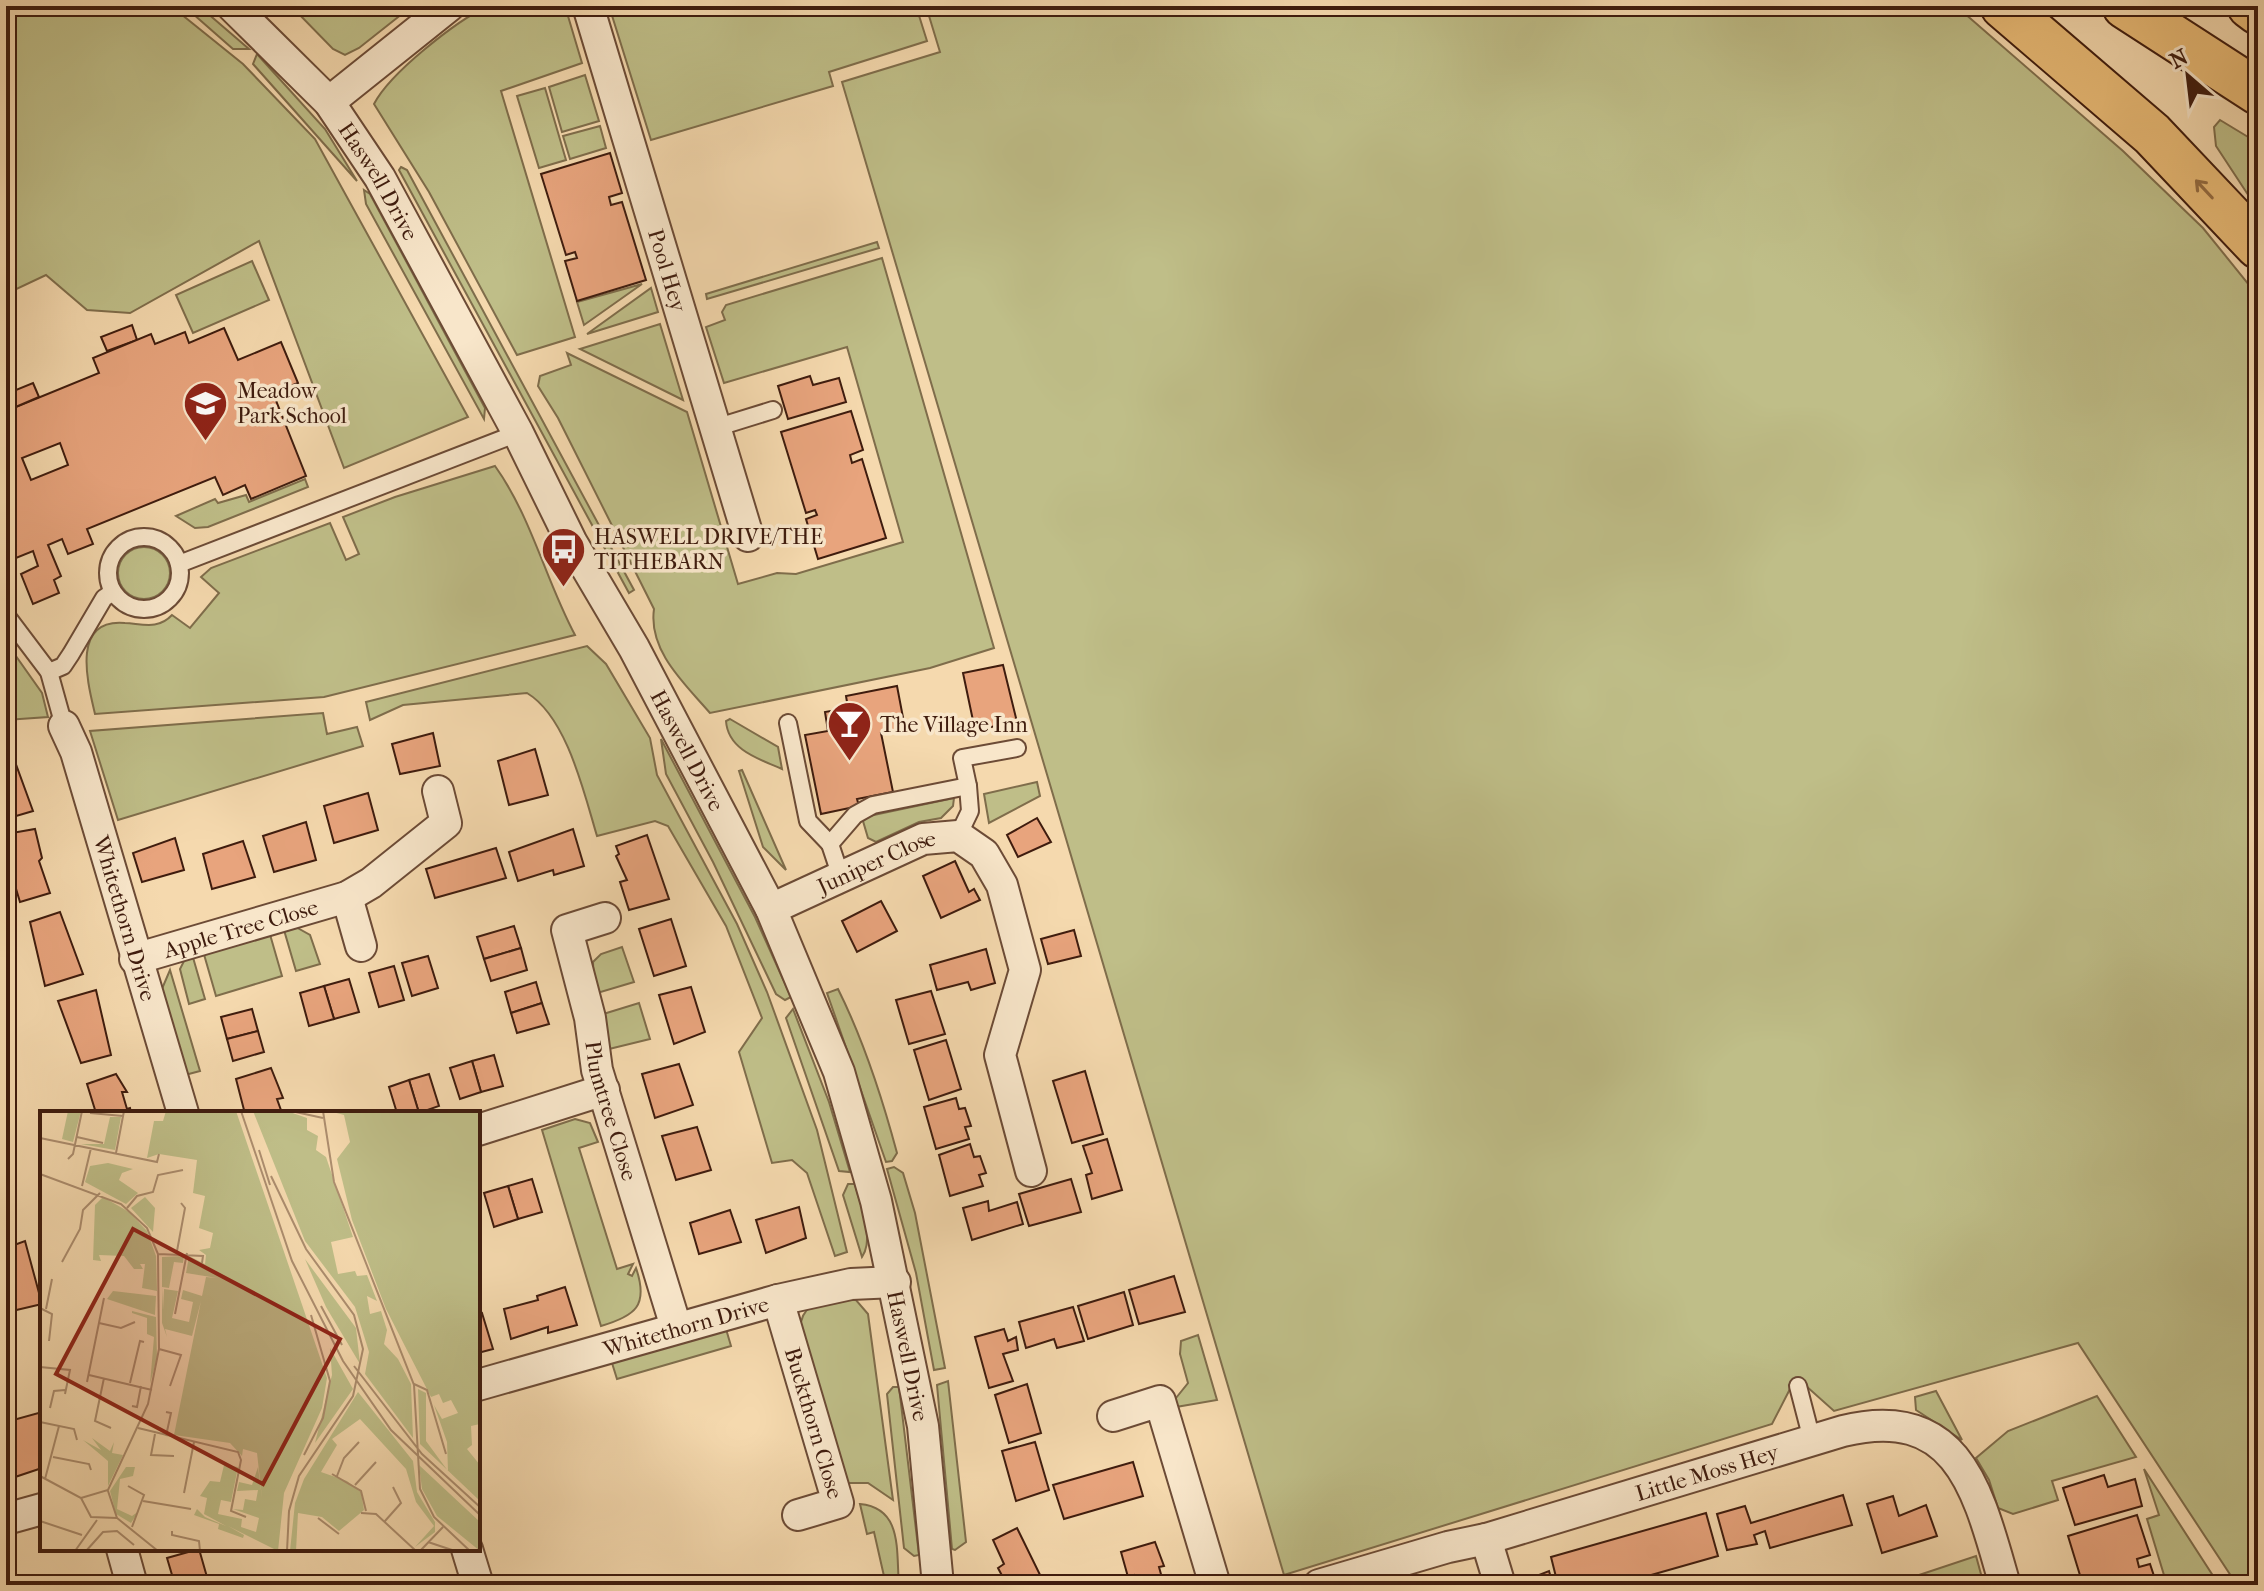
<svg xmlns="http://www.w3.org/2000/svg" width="2264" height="1591" viewBox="0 0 2264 1591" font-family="'IM FELL French Canon',serif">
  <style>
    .green { fill: #bfbe88; stroke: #7f6d4b; stroke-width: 2 }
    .building { fill: #e8a47d; stroke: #3f1c0e; stroke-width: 2; fill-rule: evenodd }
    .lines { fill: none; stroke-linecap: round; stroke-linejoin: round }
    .lane-casing { stroke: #6c4b36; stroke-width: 20 }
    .street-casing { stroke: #6c4b36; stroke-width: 34 }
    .highway-casing { stroke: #3f1c0e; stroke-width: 48 }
    .lane { stroke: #f8e6ca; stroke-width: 16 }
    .street { stroke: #f8e6ca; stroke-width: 30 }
    .highway { stroke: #eabc77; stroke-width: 44 }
    .oneway { stroke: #946c42 }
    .labels { text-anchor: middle; stroke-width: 7; stroke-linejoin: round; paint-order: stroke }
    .street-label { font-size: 22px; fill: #3f1c0e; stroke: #f8e6ca }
    .poi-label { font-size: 22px; fill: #3f1c0e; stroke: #f8e6ca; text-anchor: start }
    .inset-road { fill: none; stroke: #ac8d6e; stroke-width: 2 }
    .view { fill: #8f2418; fill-opacity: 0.15; stroke: #8f2418; stroke-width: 4 }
    .inset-edge { fill: none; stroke: #3f1c0e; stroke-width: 4 }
  </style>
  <rect width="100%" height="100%" fill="#f5d9ae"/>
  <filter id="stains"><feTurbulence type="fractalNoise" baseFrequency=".0025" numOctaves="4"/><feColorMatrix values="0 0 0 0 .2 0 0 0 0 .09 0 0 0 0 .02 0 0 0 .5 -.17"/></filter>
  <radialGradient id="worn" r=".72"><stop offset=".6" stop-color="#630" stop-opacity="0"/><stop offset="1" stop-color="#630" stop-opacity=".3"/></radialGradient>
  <g class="green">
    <path d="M6,6H171L243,64L315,139L468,417L344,468L259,241L130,313L87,310L46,275L6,294Z"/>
    <path d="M184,6H199L249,49H233Z"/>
    <path d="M291,6H412L359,48L345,55L333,49Z"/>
    <path d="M488,6H565L582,63L501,91L575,337L517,355L429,192L374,104C390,73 456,21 488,6Z"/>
    <path d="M609,6H916L927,41L829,72L833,86L651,140Z"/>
    <path d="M926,6H1956L2123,151L2203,228L2258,296V1585H2237L2078,1343L1834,1411L1805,1385L1791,1387L1772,1424L1284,1575L842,82L940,52Z"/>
    <path d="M257,54L325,129L357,181L253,64Z"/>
    <path d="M585,75L599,121L562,132L549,87Z"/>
    <path d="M545,88L566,160L539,168L517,96Z"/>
    <path d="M2220,120L2258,143V210L2216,146L2214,127Z"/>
    <path d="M600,126L606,148L570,159L563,136Z"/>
    <path d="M401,167L407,170L634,590L629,593L399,170Z"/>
    <path d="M364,190L370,194L485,408L484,419L366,204Z"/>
    <path d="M877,242L879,248L707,299L706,294Z"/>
    <path d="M882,258L994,648L930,668L710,713C685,684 648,651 654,609L558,418L538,386L540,376L571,365L567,353L687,412L738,584L777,573L796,574L903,542L847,347L724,383L706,327L725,320L722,312L726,305Z"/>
    <path d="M252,261L269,300L193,333L176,295Z"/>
    <path d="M642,284L584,325L577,302Z"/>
    <path d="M651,288L658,312L587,334Z"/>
    <path d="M660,324L683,400L580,349Z"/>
    <path d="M495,466C531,516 546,581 575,635L324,697L95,714C88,684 70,618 125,623C143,624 158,630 172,615L190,628L219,593L201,577L211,568L330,523L346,560L359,554L343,517L395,497Z"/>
    <path d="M305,479L308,487L208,527L195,528L176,516L215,499L218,503L246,495L249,502Z"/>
    <circle cx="144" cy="573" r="26"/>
    <path d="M6,642L42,693L48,717L6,720Z"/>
    <path d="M587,646L606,664L650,738L657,775L737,924L767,992L817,1130L847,1252L835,1256L807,1173L792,1160L772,1163L739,1052L762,1018L726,926L668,826L655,821L597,836C584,793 567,717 527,693L403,705L370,720L366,702Z"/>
    <path d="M323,713L327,734L357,727L363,746L118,820L90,731Z"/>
    <path d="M730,719L778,747L782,769C759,759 728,750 726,721Z"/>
    <path d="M661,739L755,917L791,997L785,1000L776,994L713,862L666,774Z"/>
    <path d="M742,770L786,870L763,847L739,771Z"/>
    <path d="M1037,782L1040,796L989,823L984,794Z"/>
    <path d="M954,798L953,806L941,818L919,822L876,842L868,838L863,821L869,816Z"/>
    <path d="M294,926L310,935L320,964L296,971L284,930Z"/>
    <path d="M269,931L282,976L216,996L203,951Z"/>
    <path d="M622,947L634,982L594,994L593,962L601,954Z"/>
    <path d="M192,954L205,999L189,1004L180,969L186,957Z"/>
    <path d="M170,970L200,1071L185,1075L161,991Z"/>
    <path d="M838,989C864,1041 882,1097 897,1153L892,1161L886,1162L827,993Z"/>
    <path d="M639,1003L650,1039L605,1050L600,1015Z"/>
    <path d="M793,1009L829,1102L850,1172L839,1171L786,1018Z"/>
    <path d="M575,1119L590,1123L598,1142L579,1148L617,1269L633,1264L628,1274L632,1276L636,1268C649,1306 635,1316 601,1326L542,1130Z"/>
    <path d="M894,1167L903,1173L915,1213L945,1368L934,1370L916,1273L887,1169Z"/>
    <path d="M848,1184H855C860,1205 875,1238 862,1257L843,1195Z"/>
    <path d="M847,1297L856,1300L868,1314L893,1500L868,1483H846L800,1329C802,1300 823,1302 847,1297Z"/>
    <path d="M726,1329L731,1346L617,1379L612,1363L615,1359Z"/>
    <path d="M1198,1335L1217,1400L1176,1407V1398L1188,1383L1180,1354L1181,1341Z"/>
    <path d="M948,1381L966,1542L955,1550L952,1549L937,1385Z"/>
    <path d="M893,1387H899L919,1555L914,1556L904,1548L887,1394Z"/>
    <path d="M1936,1391L1962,1440L1916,1410L1915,1397Z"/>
    <path d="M2097,1396L2136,1457L2052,1481L2058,1500L2013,1514L1998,1508L1989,1480L1976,1458L2008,1431Z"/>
    <path d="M2144,1469L2219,1585H2167L2147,1519L2159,1515Z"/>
    <path d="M860,1504C903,1508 896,1551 899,1585H886L874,1532L867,1534Z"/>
    <path d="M1976,1556L1984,1585H1889Z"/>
  </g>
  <g class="building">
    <path d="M610,153L622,193L609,197L611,205L622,202L646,280L577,301L565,261L577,258L575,252L566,255L541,174Z"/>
    <path d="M132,325L137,340L107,351L101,337Z"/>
    <path d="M224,328L238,360L281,342L298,383L273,393L306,476L251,499L245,485L223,495L215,477L87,529L93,544L68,554L62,539L48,545L61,576L54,580L59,593L33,604L21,574L38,566L33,551L6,562V411L99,373L93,358L151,334L155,344L185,332L189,343ZM60,443L68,465L31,480L22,458Z"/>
    <path d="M810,376L813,385L839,378L846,402L788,419L778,386Z"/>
    <path d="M33,383L39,397L11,409L6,394Z"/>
    <path d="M851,411L863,450L850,455L852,463L862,459L886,538L818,559L806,519L817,515L815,510L806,513L781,432Z"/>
    <path d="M1003,665L1017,722L975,730L963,673Z"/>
    <path d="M897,686L905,728L881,733L893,792L857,799L859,806L821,814L805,735L828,731L825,712L848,708L846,696Z"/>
    <path d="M433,733L440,766L400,774L392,744Z"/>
    <path d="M10,748L33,811L6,819V749Z"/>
    <path d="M535,749L548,795L509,805L498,761Z"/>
    <path d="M368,793L378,830L334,843L324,806Z"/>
    <path d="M1037,818L1051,842L1018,857L1007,835Z"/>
    <path d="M306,822L316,860L274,872L263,836Z"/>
    <path d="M35,829L42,858L39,861L50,893L20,902L10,869L6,870V834Z"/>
    <path d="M573,829L584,866L554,875L553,870L518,881L509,852Z"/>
    <path d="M647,835L669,899L629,910L620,882L627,880L616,856L619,854L616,846Z"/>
    <path d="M175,838L184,870L142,882L133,853Z"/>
    <path d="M243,841L255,877L212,889L203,854Z"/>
    <path d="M496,848L506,878L435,898L426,869Z"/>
    <path d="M955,861L969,892L974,889L980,900L941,918L923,876Z"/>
    <path d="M881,901L897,931L857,952L842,921Z"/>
    <path d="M60,912L83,974L45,986L30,922Z"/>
    <path d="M671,919L686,966L654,976L639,929Z"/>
    <path d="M514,926L521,948L484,959L477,937Z"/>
    <path d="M1074,930L1081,956L1048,964L1041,939Z"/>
    <path d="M521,948L527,970L491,981L484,959Z"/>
    <path d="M986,949L995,983L971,990L968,982L937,990L930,965Z"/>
    <path d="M428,956L438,988L412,996L402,963Z"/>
    <path d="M394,966L404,1000L379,1007L369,973Z"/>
    <path d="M349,979L359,1012L334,1019L324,986Z"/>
    <path d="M536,982L542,1003L511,1013L505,992Z"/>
    <path d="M324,986L334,1019L309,1026L300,993Z"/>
    <path d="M691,987L705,1032L674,1044L659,995Z"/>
    <path d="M96,990L111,1055L81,1063L58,1001Z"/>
    <path d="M931,991L945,1034L909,1044L896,1000Z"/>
    <path d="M542,1003L549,1024L517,1033L511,1013Z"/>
    <path d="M252,1009L258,1031L227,1039L221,1017Z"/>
    <path d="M258,1031L264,1052L233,1061L227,1039Z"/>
    <path d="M946,1040L961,1089L929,1100L914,1050Z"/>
    <path d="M494,1055L503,1086L481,1092L472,1061Z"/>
    <path d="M472,1061L481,1092L460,1099L450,1068Z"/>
    <path d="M679,1064L693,1105L655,1118L642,1074Z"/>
    <path d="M271,1068L283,1098L277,1099L282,1113H248L244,1110L236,1079Z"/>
    <path d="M1085,1071L1103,1134L1072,1143L1053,1081Z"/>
    <path d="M116,1074L127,1092H122L127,1109L130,1108L131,1113H96L87,1084Z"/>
    <path d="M429,1074L439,1106L419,1113L409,1080Z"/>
    <path d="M409,1080L419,1113H397L389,1087Z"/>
    <path d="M956,1098L959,1109L965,1108L971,1126L965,1127L969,1139L936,1149L924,1107Z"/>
    <path d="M697,1127L711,1170L676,1180L662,1136Z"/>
    <path d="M1107,1139L1122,1190L1092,1199L1086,1175L1092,1173L1083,1146Z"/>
    <path d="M970,1144L974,1157L980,1156L986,1173L979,1175L983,1186L950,1196L939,1155Z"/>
    <path d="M532,1179L542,1212L518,1219L508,1186Z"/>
    <path d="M1071,1179L1081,1212L1029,1226L1019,1194Z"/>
    <path d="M508,1186L518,1219L494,1227L484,1193Z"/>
    <path d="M988,1201L989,1211L1017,1202L1023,1224L972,1240L963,1208Z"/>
    <path d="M799,1207L806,1238L766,1253L756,1220Z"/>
    <path d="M730,1210L741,1242L699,1254L690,1223Z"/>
    <path d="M25,1241L42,1304L8,1312L6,1248Z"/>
    <path d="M1174,1276L1185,1312L1139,1324L1129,1290Z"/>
    <path d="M565,1287L577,1325L548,1333V1327L511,1339L504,1309L538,1300L537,1296Z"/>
    <path d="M1124,1292L1133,1325L1088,1339L1078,1306Z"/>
    <path d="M1073,1307L1084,1341L1057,1348L1054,1339L1026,1348L1019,1322Z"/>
    <path d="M482,1313L493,1349L478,1353V1314Z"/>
    <path d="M1004,1329L1008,1341L1016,1337L1018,1350L1003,1354L1013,1381L989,1388L975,1337Z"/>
    <path d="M1027,1384L1041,1433L1009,1443L995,1395Z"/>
    <path d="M42,1412V1468L6,1480V1422Z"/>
    <path d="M1035,1442L1049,1490L1016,1501L1002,1451Z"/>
    <path d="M1133,1462L1143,1496L1064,1519L1053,1485Z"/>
    <path d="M2104,1475L2108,1487L2135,1479L2142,1506L2075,1525L2063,1488Z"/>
    <path d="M1843,1495L1852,1525L1770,1548L1765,1531L1754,1535L1757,1544L1727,1550L1717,1514L1745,1506L1751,1523Z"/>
    <path d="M1893,1496L1899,1516L1926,1505L1937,1536L1882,1553L1867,1504Z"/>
    <path d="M1706,1513L1718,1556L1616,1585H1558L1551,1557Z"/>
    <path d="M2137,1515L2150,1555L2137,1559L2139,1567L2150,1564L2157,1585H2083L2068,1536Z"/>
    <path d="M1017,1528L1045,1585H1007L998,1568L1004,1564L993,1540Z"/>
    <path d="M1155,1542L1164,1566L1159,1567L1164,1585H1137L1134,1575L1128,1577L1121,1552Z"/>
    <path d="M199,1549L207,1577L175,1585L167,1558Z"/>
    <path d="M1549,1571L1553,1585H1528L1526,1580Z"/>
  </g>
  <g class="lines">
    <defs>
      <g id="lane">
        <path d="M715,428L773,410"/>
        <circle cx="144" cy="573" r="36"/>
        <path d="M179,564L518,433"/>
        <path d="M6,615L49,672L64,726"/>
        <path d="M49,672L63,666L71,654L104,598L113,592"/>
        <path d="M788,723L808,821L830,844"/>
        <path d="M958,836L970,811L968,786"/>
        <path d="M841,877L830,844L855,815L873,805L968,786L962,758L1017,748"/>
        <path d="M1798,1386L1812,1440"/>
      </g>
      <g id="street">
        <path id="s1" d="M232,6L329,102L380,178L518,433L572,543L634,648L771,909L839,1072L876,1201L923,1426L938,1585"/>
        <path id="s2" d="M588,6L748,536"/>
        <path d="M329,102L449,6"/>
        <path id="s3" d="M64,726L76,752L183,1113"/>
        <path d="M347,897L361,946"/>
        <path id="s4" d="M771,909L923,839L958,836L984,854L1002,885L1025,970L1000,1055L1031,1171"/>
        <path id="s5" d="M605,918L567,930L590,1018L597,1070L676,1327"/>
        <path id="s6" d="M135,959L347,897L371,883L446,823L438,791"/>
        <path d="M478,1130L604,1090"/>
        <path id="s7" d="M778,1300L838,1503L798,1515"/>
        <path id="s8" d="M478,1385L778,1300L851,1284L895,1282"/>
        <path d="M1113,1416L1160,1401L1215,1585"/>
        <path d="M6,1519L42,1509"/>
        <path d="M1486,1539L1500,1585"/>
        <path d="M122,1549L132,1585"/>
        <path d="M467,1549L478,1585"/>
        <path id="s9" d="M1319,1585L1448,1547L1486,1539L1843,1431C1961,1402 1979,1496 2005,1585"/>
      </g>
      <g id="highway">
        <path d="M2003,6L2152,134L2258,246"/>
        <path d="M2125,6L2258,92"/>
        <path d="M2250,6L2258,12"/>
      </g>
    </defs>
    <use href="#lane" class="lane-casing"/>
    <use href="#street" class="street-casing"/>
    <use href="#highway" class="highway-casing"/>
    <use href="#lane" class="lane"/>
    <use href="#street" class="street"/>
    <use href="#highway" class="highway"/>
  </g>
  <defs><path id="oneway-shaft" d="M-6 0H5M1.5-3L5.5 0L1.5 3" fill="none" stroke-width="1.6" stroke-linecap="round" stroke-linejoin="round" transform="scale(2)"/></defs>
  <use class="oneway" href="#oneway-shaft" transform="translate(2204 189) rotate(-133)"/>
  <defs>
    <symbol id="school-pin" viewBox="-11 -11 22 30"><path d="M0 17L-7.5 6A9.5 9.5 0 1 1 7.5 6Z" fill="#8f2418" stroke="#f8e6ca"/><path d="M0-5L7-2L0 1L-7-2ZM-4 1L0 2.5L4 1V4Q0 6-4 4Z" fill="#fff"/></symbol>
    <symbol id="bus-pin" viewBox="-11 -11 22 30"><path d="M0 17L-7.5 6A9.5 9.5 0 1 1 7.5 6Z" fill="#8f2418" stroke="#f8e6ca"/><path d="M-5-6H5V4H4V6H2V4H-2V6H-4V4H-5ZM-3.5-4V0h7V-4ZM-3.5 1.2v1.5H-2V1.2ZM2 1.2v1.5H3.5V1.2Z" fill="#fff"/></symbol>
    <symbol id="bar-pin" viewBox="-11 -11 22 30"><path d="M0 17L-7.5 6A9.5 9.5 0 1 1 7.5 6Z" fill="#8f2418" stroke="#f8e6ca"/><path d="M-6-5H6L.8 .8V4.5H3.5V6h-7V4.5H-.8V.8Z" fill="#fff"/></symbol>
  </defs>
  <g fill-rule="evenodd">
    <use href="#school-pin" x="180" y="378" width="51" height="69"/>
    <use href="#bus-pin" x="538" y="524" width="51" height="69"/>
    <use href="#bar-pin" x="824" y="698" width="51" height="69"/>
  </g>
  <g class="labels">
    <g class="street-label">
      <text dy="8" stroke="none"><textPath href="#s1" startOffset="230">Haswell Drive</textPath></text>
      <text dy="8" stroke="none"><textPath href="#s2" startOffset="276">Pool Hey</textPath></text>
      <text dy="8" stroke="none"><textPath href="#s1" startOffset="878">Haswell Drive</textPath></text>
      <text dy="8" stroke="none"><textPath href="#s4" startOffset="116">Juniper Close</textPath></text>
      <text dy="8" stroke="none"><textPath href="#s3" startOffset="202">Whitethorn Drive</textPath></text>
      <text dy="8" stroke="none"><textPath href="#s6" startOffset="110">Apple Tree Close</textPath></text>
      <text dy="8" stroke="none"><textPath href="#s5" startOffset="226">Plumtree Close</textPath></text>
      <text dy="8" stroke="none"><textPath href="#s8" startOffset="216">Whitethorn Drive</textPath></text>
      <text dy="8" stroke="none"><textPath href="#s1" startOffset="1526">Haswell Drive</textPath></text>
      <text dy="8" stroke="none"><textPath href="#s7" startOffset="128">Buckthorn Close</textPath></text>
      <text dy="8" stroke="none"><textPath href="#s9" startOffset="404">Little Moss Hey</textPath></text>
    </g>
    <g class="poi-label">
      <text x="237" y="398">Meadow<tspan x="237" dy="25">Park School</tspan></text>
      <text x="594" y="544">HASWELL DRIVE/THE<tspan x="594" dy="25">TITHEBARN</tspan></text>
      <text x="880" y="732">The Village Inn</text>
    </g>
  </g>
  <g transform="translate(40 1111)">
    <rect width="440" height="440" fill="#f5d9ae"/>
    <path d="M28,0H41L33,31L22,28ZM126,0H196L287,267L282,297L244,382L238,440L188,415L204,424L203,427L178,418L179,413L154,404L157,398L165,406L186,415L164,403L167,387L160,385L170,370L180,371L184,354L198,356L191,391L181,389L178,403L202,408L201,416L216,421L219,407L193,398L203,399L205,388L216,390L218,379L197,380L199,371L212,374L218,356L222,387L217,342L203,338L202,345L190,332L134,324L161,190L152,225L125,218L127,226L122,212V146L144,145L143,152L134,151L129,177L122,176L123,199L124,178L138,180L132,207L149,211L153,191L141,188L143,179L162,185L166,166L177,167L146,162L149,145L165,153L166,144L159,139L170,137L173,122L159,117L165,85L153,82L157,49L119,43L107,47L114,10H123ZM213,0H247L267,7V19L278,25L276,39L286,46L313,126L291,131L298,163L315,160L317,165L327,164L337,190L327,185L330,203L341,200L347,219L344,233L358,248L371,273L373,327L325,263L329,241L315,196L265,130ZM289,0H440V313L431,315L432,334L427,338L440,354V390L380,333L378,278L386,282V330L408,360L407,331L394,294L402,308L418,302L411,289L403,292L399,283L391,286L346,198L312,109L297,48L310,31L304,4ZM70,6H81L75,39L41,33H64ZM68,52L93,58L82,62L79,69L98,82L86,93L45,71L50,55ZM63,86L89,101L107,120L116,145L117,180L102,177L105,153H100L103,158H94L84,145L59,144L61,150L53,149L55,94ZM105,86L115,97L113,121L91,97ZM265,148L316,217L320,253L286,196ZM73,180L116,185L115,204L67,188ZM92,202V200L116,206L117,247L110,273L114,226L107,223V207ZM290,237L313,278L275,332L292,264ZM318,281L373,350L377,381L395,411V421L375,436L394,415L376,391L366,358L320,308L292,328L297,334L281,361L307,370L321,381L324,399L299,420L282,406L258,402L256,440H250L255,392L264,368ZM52,327L70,340L74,331L72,342L83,344L68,375V350L43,329L61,339ZM379,354L440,411V440L397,405L382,378ZM86,356H95L93,365L80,368L77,398L92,405L99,400L91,412L76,403L70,380Z" fill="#bfbe88"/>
    <path class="inset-road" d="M201,0L252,150L303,250L351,319L440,404M251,0L283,7M283,0L294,71L374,274L380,378L394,406L430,440M50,2L83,5M37,26L63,32M0,27L117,51L119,43M219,39L230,74M76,42L84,0M28,48L33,43L42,0M0,63L81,93L107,117L118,143L119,238L108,293L68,379L41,387M231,65L266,138L314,204L323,238L313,285L259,365L249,400L247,440M42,75L51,37M87,97L97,85L113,81L118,64L143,59M137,140L145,97L141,92M118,143L163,145L162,152M22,151L40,118L43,99L60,82M281,195L302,234M0,197L12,203L9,230M6,198L12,168M135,203L147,142M59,212L81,217L95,211M119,238L141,244L130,275M314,255L382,343L440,396M0,256L30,259L25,283M49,264L112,279M64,267L55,310L71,317M47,271L64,187M90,272L100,230L104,231M374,273L387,279L406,343M92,295L97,296L101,275M10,297L14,280L25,279M126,301L131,302L126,325M0,311L34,318L37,329M98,317L198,341L201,349L191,400L206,406M115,323L111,344L134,345M264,344L283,307L290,270L271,204M13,346L49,353L51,359M292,363L321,380L326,400M0,365L41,387L51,406L77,407M297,365L304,347L319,331M5,368L19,315M315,374L336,351M88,375L104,384L92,416M68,380L77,407L118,440M144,382L154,331M103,390L151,398M321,402L336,403L376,440M278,407L299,423M0,410L42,424M345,410L361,392L353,376M132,420V424L159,430L160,440M388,431L415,440M35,440L57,409M46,440L63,421L77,420L94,434M380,440L403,416"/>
    <path class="view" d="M93,118L300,228L223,373L16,263Z"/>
    <rect width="440" height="440" class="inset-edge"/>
  </g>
  <rect width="2264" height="1591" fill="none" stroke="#f5d9ae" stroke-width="32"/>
  <rect x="8" y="8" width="2248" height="1575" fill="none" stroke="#3f1c0e" stroke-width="4"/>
  <rect x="16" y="16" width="2232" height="1559" fill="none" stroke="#3f1c0e" stroke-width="2"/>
  <g transform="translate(2188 76) rotate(332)" stroke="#f8e6ca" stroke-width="6" paint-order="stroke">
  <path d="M0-6L14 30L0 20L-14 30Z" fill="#3f1c0e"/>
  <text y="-12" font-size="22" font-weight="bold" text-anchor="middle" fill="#3f1c0e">N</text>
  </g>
  <rect width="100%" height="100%" filter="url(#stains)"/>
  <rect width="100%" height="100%" fill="url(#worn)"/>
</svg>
